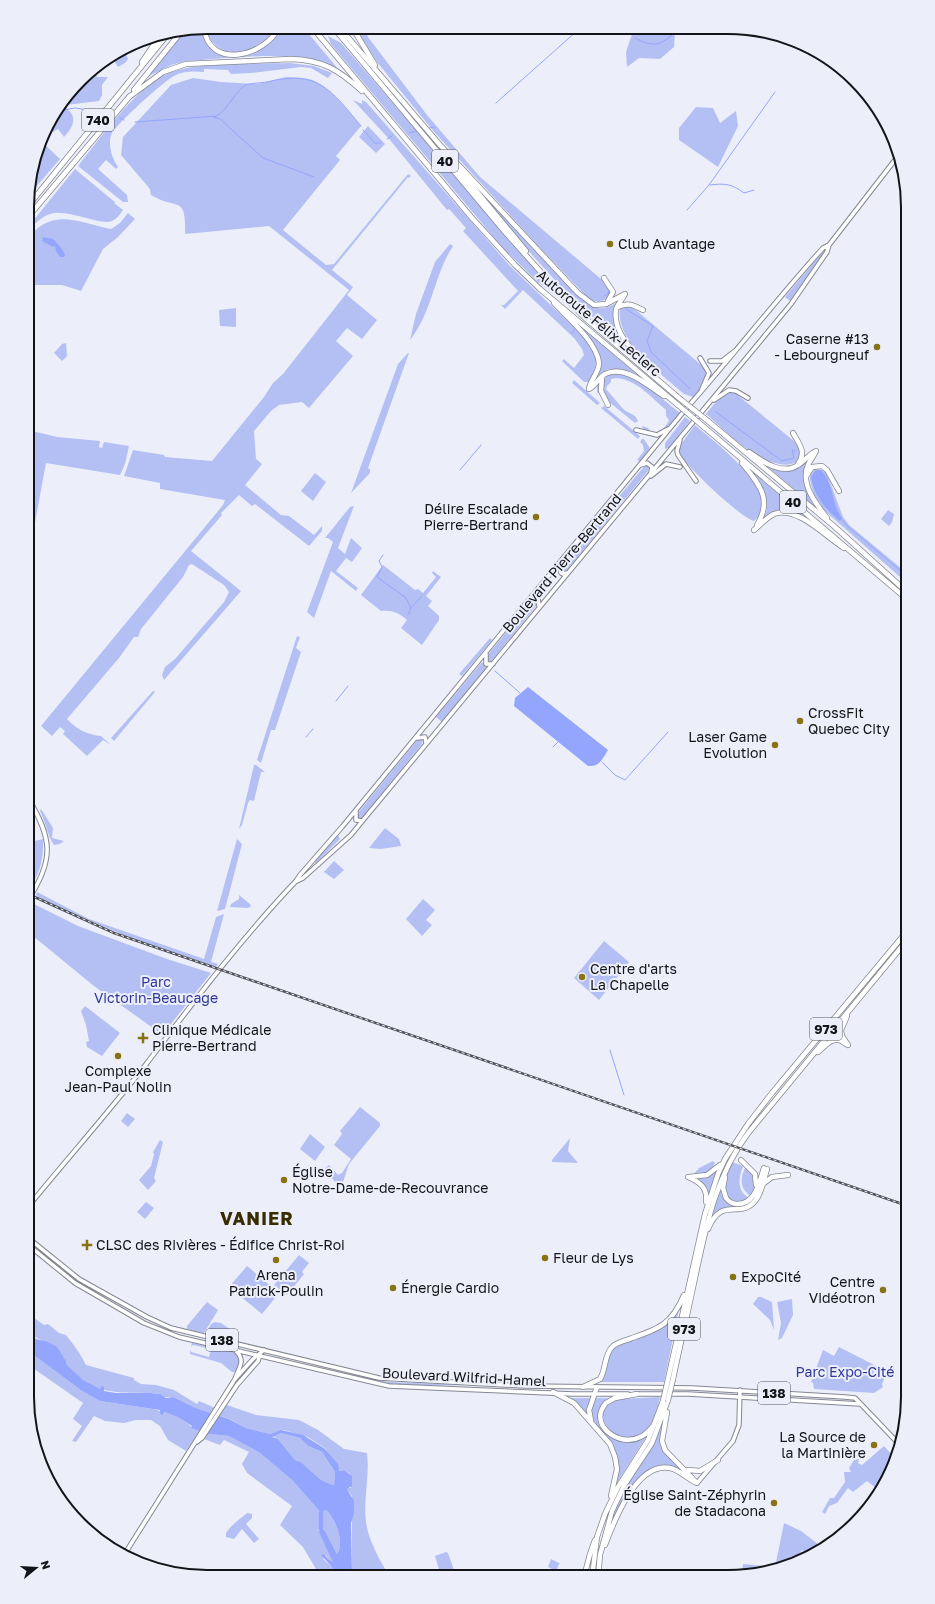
<svg xmlns="http://www.w3.org/2000/svg" width="935" height="1604" viewBox="0 0 935 1604" font-family="'Golos Text',sans-serif">
<rect width="100%" height="100%" fill="#eceffa"/>
<path fill="#b4c0f4" d="M205,27h72c-3,5 -7,11 -11,15 -3,3 -8,4 -12,6 -22,9 -41,4 -49,-21z
M281,27h22l36,43c-37,-23 -109,-11 -153,-9l-15,4 -24,12 37,-45 18,-4 10,20c7,2 16,7 24,8 18,2 38,-12 45,-29z
M354,27h10l4,10 59,78 53,62 127,107 4,6c-3,12 -11,13 -21,10l-46,-48 -109,-119 -58,-71z
M634,28h44l-3,4 -1,15 -14,12 -21,-1 -12,9 -1,-15z
M328,36l13,7 222,257 -25,-18 -36,-35 -171,-203z
M124,50l4,9 -3,4 -7,4 -6,-10z
M290,63l24,3 18,7 -4,5 -17,-10 -10,-1 -50,6 -20,1 -3,-4 -24,-1v3c-11,-1 -21,-1 -30,4 -10,5 -60,50 -63,59 -3,11 1,23 7,32l-2,2 -10,-9 -8,9 29,26 1,7h-5l-45,-36c22,-28 57,-77 88,-92 25,-12 93,-10 124,-11z
M94,68l3,9h11l-6,8v10l-3,6 -33,4 1,4c11,8 6,19 -3,28l-6,-8 -5,3 -5,-8 40,-52z
M286,77c7,1 15,0 22,2 18,3 41,33 53,47l-25,30 4,4 -57,70 43,35 8,-1 74,-90 3,2 -2,2 -1,-1 -76,93 21,17 -6,8 30,25 -15,19 -15,-11 -11,13 17,15 -44,52 -7,-6 -23,3 -8,6 -17,20 2,28 6,5 -17,21 36,30 8,1 25,19 8,-9v5l-13,15 -54,-42 -3,2 -13,-11 -18,18 1,2 -31,36 50,40 -77,89 -2,-5 3,-8 10,-8 49,-57 5,-10 -5,-7 -32,-21 -3,1 -6,12 -42,52 -3,8h-4l-15,21 -52,61c9,10 21,16 34,17l10,9 -8,-5 -16,16 -24,-22 2,-3 -5,-4 -8,9 -11,-10 182,-221 2,-5 -65,-11v-6l-36,-7 9,-26 31,5 1,2 47,4 52,-64 9,-14 10,-9 66,-84 -80,-64 -84,8c1,-40 -7,-23 -34,-39l-1,-6 -29,-34 2,-18 48,-52 22,-7 28,4 37,2z
M353,100l9,4v-4l4,2 144,164 72,69c15,20 19,24 7,47h-5l-22,-21 2,-2 10,9 10,-13 -2,-6 -8,-11 -51,-48 -18,19 -4,-4h3l14,-14 -55,-60 3,-3 -17,-19 -2,1 -57,-70z
M696,107l17,1 7,15 16,-12 2,15 -20,41 -39,-27v-12z
M368,126l17,18 -9,9 -17,-16z
M41,141l19,18 -31,36v-11z
M75,169l41,34h-2l9,7c-3,4 -6,9 -11,11 -13,5 -44,-13 -62,-7 -9,3 -16,10 -22,18v-5z
M476,186l59,65 51,52c12,8 20,6 32,-1 -13,17 3,35 13,49l-58,-51 -49,-54z
M128,213l7,6 -17,18 -15,12 -22,42 -19,-6h-34v-47c25,-31 49,-16 83,-9l9,-6z
M450,244l3,2c-19,29 -21,67 -43,94l6,-26 19,-52z
M825,249v2l-35,50 -5,-4z
M625,306h6l75,63c2,12 -6,20 -13,28l-9,-3c-22,-20 -69,-52 -64,-85z
M236,308v19l-16,-1 -1,-16z
M569,315l73,62 -17,-7 -17,-1 -13,11 5,-13 -1,-11z
M66,343l1,13 -5,5 -8,-8 8,-9z
M408,353h1l-41,115 2,1v4l-19,20 47,-129z
M614,373c26,5 46,24 66,40l-17,19 -11,3 -9,-6 -1,-3 6,2 4,5c8,1 14,-6 17,-13l-3,-4v-6c-14,-12 -35,-36 -55,-31v3l-4,4 -1,3 18,21 11,6 3,5 -3,2 -38,-31v-6l10,-10z
M574,380l26,23 -3,2 -25,-22z
M730,392l5,1 59,48 7,11 -4,10c-29,14 -71,-31 -91,-48l12,-15z
M604,406l36,30 -2,3 -37,-31z
M685,417l5,4 -21,27 -4,1v-6z
M695,425c18,16 91,69 59,96 -13,-3 -66,-53 -73,-66 -2,-2 -2,-5 -2,-8z
M28,430l29,7 43,4 -1,6 3,1 2,-6 25,4 -4,18 -5,11 -74,-12 -12,65 -6,3z
M643,438l7,10 -10,13 -3,-1 7,-9 -1,-6 -3,-3z
M806,462c-6,17 0,31 10,46l-50,-43c15,7 27,9 40,-3z
M646,464l3,3 -1,4 -81,99 -3,2 -3,-1 2,-7z
M815,469l7,1 5,4 16,43 6,8 59,49v10l-83,-73 -11,-16 -4,-15v-6z
M753,472l54,45 -1,1c-18,-9 -26,-11 -43,1 13,-22 -11,-33 -10,-47z
M315,473l11,9 -13,19 -12,-10z
M354,506l-16,42 7,6 6,-16 11,10 -10,14 -6,-4 -10,13 22,17 -2,3 -25,-20 -17,47 -7,-6 26,-70 -5,-4h-3l25,-31z
M888,510l6,4 -2,8 -3,4 -8,-7z
M383,565l32,25 3,-1 5,4 13,-16 -4,-4 1,-2 8,6 -15,19 6,5 -4,5 11,10v4l-17,25 -21,-17 6,-8c-8,-7 -15,-10 -26,-9l-20,-16z
M536,600v6l-45,56 -4,-1 -1,-4 45,-55z
M297,636l3,1 -4,11 5,4 -26,78h-4l-10,33 -4,-3z
M490,638l2,2 -30,36 -3,-2z
M482,662l5,5 -45,55 -6,-5z
M153,691l2,1 -41,49 -3,-3z
M419,738h4l-1,6 -60,74h-5v-4z
M254,765h2l9,7h-4l-7,29 -4,-1 -2,3 -6,22 -3,4z
M41,809l12,19 -1,10 12,3 -4,3 -6,1c-6,-8 -9,-24 -14,-34z
M28,822l7,19 8,-2c1,20 -4,37 -15,53v-14l3,-8 -3,-16z
M385,828l14,11 2,7 -20,3 -12,-1z
M338,835l2,4 -24,24 -2,-2z
M237,839l5,5 -17,65 -8,2z
M334,861l10,9 -10,9 -10,-7z
M37,892l52,27 115,40 12,-42 8,-3 -13,48 7,2 -2,3 -86,-29 -91,-40 -3,-3z
M239,895l11,9 1,2 -3,2 -18,-1 1,-3 8,-5z
M423,899l12,11 -9,10 6,5 -10,11 -16,-17z
M30,902l48,24 89,33 44,14 -47,60h-4l-66,-47 -66,-54v-27z
M604,941l25,21 -30,38 -25,-22z
M85,1006l35,27 -18,23 -15,-9 -1,-5 3,-1 -3,-16 -5,-14z
M360,1107l20,16v3l-31,38 -6,18h-8l-11,-13 5,-4 9,10 4,-2 9,-14 -17,-14 8,-11 -2,-3z
M127,1113l8,6 -7,8 -7,-6z
M310,1134l15,13 -10,14 -15,-12z
M570,1138l-2,13 10,12 -26,-1v-2z
M160,1140l3,2 -9,36 2,3 -8,9 -9,-10 12,-14 3,-12 -1,-2z
M713,1161l2,2c-5,10 -12,12 -22,12l6,-7z
M732,1162l11,4c-4,12 -7,24 6,32l-10,4 -8,-2c-12,-10 -4,-27 1,-38z
M746,1166c9,11 11,17 5,30 -12,-7 -11,-19 -5,-30z
M716,1170l1,1 -9,27 -13,-20z
M722,1180l1,16 8,8 22,-4c-13,11 -27,4 -41,15z
M146,1202l8,6 -9,11 -8,-7z
M299,1255l10,8 -7,9 2,2 -17,21 -13,-10z
M247,1266l32,27 -17,21 -33,-27z
M758,1297h3l11,5 2,28 -4,-10 -17,-16z
M792,1299l1,16 -11,23 -4,2 3,-17 -4,-21z
M207,1302l11,8 -14,23 -17,-4v-3z
M679,1309l-15,73h-66l12,-29 4,-6c26,-16 45,-8 65,-38z
M30,1315l14,10 4,-1 11,9 7,2c8,10 14,18 20,30l48,13v2l7,4 15,1 18,5 23,14 2,-3 21,9 4,-6 32,11 43,5 19,10 26,19 23,4c3,23 -4,47 -1,69 2,18 14,38 23,54h-37v-80l-6,-8h5l-1,-14 -6,-4 -5,1 -14,-23 -17,-11 -24,-7 -14,4 -24,-6 -16,-9 -34,-11 -23,-11h-11l-2,-3c-26,-3 -52,3 -76,-13 -7,-5 -11,-12 -19,-17v-5l-6,-6 -1,-4c-11,-8 -22,-9 -31,-18v-13z
M215,1322l6,1 10,7v8l-25,-5 5,-9z
M192,1343l44,10 4,6 -1,7 -4,6h-3l-11,-9 -31,-9v-5l1,3 18,5 2,-8 -18,-4 -2,2z
M839,1347l49,25 -6,12 1,3 -9,6 -60,-4 -1,-6 -2,-1 12,-32 11,6z
M27,1350l55,41 18,10 53,8 7,2 4,4 1,-3 13,4 14,11v1l17,6 20,2 31,17 33,28 28,32 5,-3c10,9 19,33 11,44l-12,-23 8,31 -5,-3 -2,-4 -3,4 8,7 5,10h-16l-17,-29 -23,-22 12,-19 -45,-33 -5,-9 7,-12 -25,-12 -4,5 -24,-9 -10,15 -18,-11 -8,-14 -9,-6h-15l-12,3 -19,-2 -11,-5 -18,26 -4,-1 10,-15 -9,-7 10,-16 -56,-39z
M371,1379l18,3 77,3c-20,0 -82,3 -95,-6z
M660,1397c-2,11 -7,30 -17,37 -19,13 -45,-3 -39,-27l8,-6 7,-2z
M569,1398h22l-3,17h-1z
M594,1398h15l-9,10 -1,14c20,17 20,24 47,15l-31,49 2,-28 -25,-40 -2,-7z
M662,1425l-2,16 3,9 28,26c-7,-3 -16,-9 -23,-10 -22,-5 -43,37 -54,52l-1,-1c11,-33 34,-60 49,-92z
M281,1433l19,5 8,8 14,6 13,20 -1,15 -13,-7 -20,-18 -6,-2 -17,-21 -6,-3z
M884,1446l10,11 -6,6 5,5 -13,23 -13,-10 -14,11 -5,-4 -11,15 -8,3 -4,8 -3,-2 8,-14h4l11,-16 -1,-10h7l-2,-4 5,-8 5,-1 -1,4 4,2z
M247,1513l5,1v4l-6,6 13,15 -5,4 -12,-14 -8,10 -8,-2v-4c5,-8 13,-13 21,-20z
M784,1523l17,8 22,17 -19,11 1,-7 -3,-2 -4,6 1,6 -3,1 -54,11 1,-10 32,3z
M446,1552l2,1 8,23h-15l-6,-20z
M551,1559l10,5h-2l-5,13 -5,-1 3,-7 -4,-2z"/>
<path fill="#93a5fd" fill-rule="evenodd" d="M43,237l10,2c5,5 9,9 12,16l-1,2h-4l-4,-6 -1,-5 -2,1 -11,-6z
M816,470h5c13,13 10,34 21,48l-2,3c-14,-11 -26,-25 -29,-44z
M528,687l80,63c-6,10 -9,17 -20,16l-74,-60 1,-8z
M27,1331l9,8 12,3 9,5 9,14v3l17,16 17,9 1,-3 3,1v4l12,2h34l10,1 6,4 7,-1 23,11 33,11 17,9 24,6 11,-4 22,5 21,13 14,16 1,7 5,-1 8,6v10l-5,3 7,12v12l-3,10 1,53h-16l-5,-10 -10,-11 3,-1 4,5 5,3 -14,-30 2,-4 4,3 12,23c8,-11 -1,-35 -11,-44l-5,3 -28,-32 -33,-28 -31,-17 -20,-2 -18,-6 1,-2 -14,-9 -13,-5 -2,3 -3,-1v-4l-7,-1 -53,-8 -18,-10 -55,-41zM281,1433l19,5 8,8 14,6 13,20 -1,14 -13,-6 -20,-18 -6,-2 -17,-21 -6,-2z"/>
<g fill="none" stroke-linecap="round" stroke-linejoin="round">
<path stroke="#93a5fd" stroke-width="1" d="M635,38c16,8 22,9 36,-2v-5l-6,-3
M496,103l82,-73
M58,111l17,-3 22,3
M214,117l6,2 43,39 51,19
M120,118l4,2
M135,122l82,-6c11,-7 19,-26 29,-31 5,-2 15,-2 21,-3 51,-13 64,8 94,44
M429,128l6,-1
M363,130l12,13h6
M409,133l7,-2
M387,139l5,-3
M710,185c15,-2 22,-1 34,8l10,-3
M687,210l22,-25 66,-93
M604,296l4,-2 1,-5
M626,309l27,17 -6,15 4,11 39,37
M572,333l3,-4
M716,412l66,49 12,-3 -2,-8 3,1
M460,470l21,-25
M841,518l5,7 62,52
M383,555l-4,6 3,6 -5,10 29,21 5,10 -3,7
M412,607l10,-11
M495,671l25,22
M336,701l12,-15
M306,737l7,-8
M553,747l5,-5
M602,762l13,13 10,5 43,-48
M610,1050l14,45"/>
<path stroke="#93a5fd" stroke-width="4.5" d="M42,141l6,-7 4,-14
M321,1513v15"/>
<defs>
<path id="secondary" d="M700,358l9,15 -7,16
M710,361h12l13,-10
M714,400l15,-10 7,1 12,7
M636,430l21,5 11,-6
M680,440l-3,11 1,4 18,26
M641,465l6,-2 5,4 -1,5
M651,476l15,-12 14,3
M559,564l2,9 2,1 4,-1
M531,601l7,-2 1,7
M486,654v10h7
M417,738l8,-1 1,6
M356,811v9l6,1
M297,881l6,-3 48,-43 13,-16 384,-463 43,-52 36,-52 2,-7 69,-89
M28,900c27,-41 24,-62 0,-102
M27,1208c40,-49 81,-95 120,-145 48,-63 94,-124 149,-182l4,-6 42,-48 343,-417c47,-53 90,-109 138,-162l6,-3
M197,1442l5,-4 35,-53 21,-24 2,-6
M697,1483l36,-42 6,-16 1,-35
M124,1555l111,-176 18,-20 11,-9"/>
<path id="primary" d="M27,1237l52,42 68,38 24,11 208,50 146,8 167,2 153,9 10,1 44,46
M27,1244l48,39 69,40 35,14 210,49 184,8h55
M235,1379c4,-12 11,-18 1,-28
M636,1394h52l172,10"/>
<path id="highway" d="M312,27l160,191 43,47 25,24 138,116
M333,27l172,205 43,48 37,38 94,80
M339,27l101,118 138,148 16,12 12,-1 19,-10
M352,27l23,38
M204,28c5,42 61,29 75,-1
M142,62l17,-25
M134,90l47,-58
M129,97l34,-25 23,-8 105,-5c32,1 48,11 71,32
M459,170l67,81
M28,206l139,-171
M28,217l102,-121
M604,278l9,14 -5,9
M625,294c-2,5 -8,10 -9,16 -4,25 23,46 38,63
M554,303c14,15 43,39 45,60 0,10 -9,17 -10,26
M618,307c10,-5 15,-2 25,3
M602,377l-1,14 7,14
M589,389c7,-3 9,-11 16,-15 20,-10 43,12 59,22
M708,421l127,106 73,66
M704,427l204,173
M793,433c6,11 14,19 5,31
M816,451c-2,5 -6,9 -8,14 -8,19 8,39 19,53
M749,452c13,9 33,24 49,13 7,-4 11,-11 18,-14
M742,463c17,21 31,36 15,62
M807,475l5,-8 10,-1 5,4 12,21
M754,530c6,-5 12,-12 20,-16 23,-9 52,23 70,34
M847,1016l-6,14 1,6 6,9
M818,1052c6,-5 13,-14 21,-12 4,1 6,4 9,5
M741,1160l14,14 1,11
M688,1177c12,5 20,11 18,25
M689,1177l18,-2 13,-10
M725,1177l-2,11 3,10c3,4 6,6 11,6 19,0 22,-22 27,-36
M764,1183l8,-6 16,-2
M708,1229c14,-34 31,-9 47,-28 7,-8 9,-22 12,-32
M668,1379l37,-165 13,-40 7,-15 23,-35 24,-31 136,-163
M673,1379c7,-34 15,-67 22,-101 11,-52 21,-103 54,-146l159,-193
M583,1387l17,-8c6,-9 4,-24 12,-32 5,-5 13,-6 20,-9 27,-9 40,-14 52,-43
M553,1392l21,11 36,41 5,13 2,12 -6,27
M637,1394l-22,4 -9,5c-19,22 14,45 34,34 6,-2 10,-8 14,-12
M667,1412l-5,29 3,9 31,32
M591,1421l-2,-11 8,-23
M688,1470l12,1 18,-11
M605,1545c9,-24 32,-84 65,-77 10,2 17,11 27,15
M584,1577l6,-23 5,-14
M592,1577l5,-40 8,-23 13,-27 30,-47 15,-39
M598,1577l2,-22 12,-44 13,-27 27,-41 16,-43"/>
</defs>
<use href="#secondary" stroke="#858892" stroke-width="5.5"/>
<use href="#primary" stroke="#858892" stroke-width="5.5"/>
<use href="#highway" stroke="#858892" stroke-width="6"/>
<use href="#secondary" stroke="#fff" stroke-width="3.5"/>
<use href="#primary" stroke="#fff" stroke-width="3.5"/>
<use href="#highway" stroke="#fff" stroke-width="4.5"/>
<defs>
<path id="rail" d="M28,894l86,39 794,273"/>
</defs>
<use href="#rail" stroke="#515258" stroke-width="2.5"/>
<use href="#rail" stroke="#eceffa" stroke-width="1" stroke-dasharray="3" stroke-linecap="butt"/>
<defs>
<path id="highway-bridge" d="M679,398l29,23
M678,405l26,22
M668,1400l5,-21
M663,1401l5,-22"/>
</defs>
<use href="#highway-bridge" stroke="#858892" stroke-width="6" stroke-linecap="butt"/>
<use href="#highway-bridge" stroke="#fff" stroke-width="4.5"/>
</g>
<g fill="#897214" stroke="#eceffa" stroke-width="1.5">
<circle cx="610" cy="244" r="4"/>
<circle cx="877" cy="347" r="4"/>
<circle cx="536" cy="517" r="4"/>
<circle cx="800" cy="721" r="4"/>
<circle cx="775" cy="745" r="4"/>
<circle cx="582" cy="977" r="4"/>
<path d="M141 1032h4v4h4v4h-4v4h-4v-4h-4v-4h4z"/>
<circle cx="118" cy="1056" r="4"/>
<circle cx="284" cy="1180" r="4"/>
<path d="M85 1239h4v4h4v4h-4v4h-4v-4h-4v-4h4z"/>
<circle cx="545" cy="1258" r="4"/>
<circle cx="276" cy="1260" r="4"/>
<circle cx="733" cy="1277" r="4"/>
<circle cx="393" cy="1288" r="4"/>
<circle cx="883" cy="1290" r="4"/>
<circle cx="874" cy="1445" r="4"/>
<circle cx="774" cy="1503" r="4"/>
</g>
<g text-anchor="middle" stroke-width="4" stroke-linejoin="round" paint-order="stroke">
<g fill="#eceffa" stroke="#54565c" stroke-width="1">
<rect x="82" y="109" width="32" height="22" rx="3"/>
<rect x="432" y="150" width="26" height="22" rx="3"/>
<rect x="780" y="491" width="26" height="22" rx="3"/>
<rect x="810" y="1018" width="32" height="22" rx="3"/>
<rect x="668" y="1318" width="32" height="22" rx="3"/>
<rect x="206" y="1329" width="32" height="22" rx="3"/>
<rect x="758" y="1382" width="32" height="22" rx="3"/>
</g>
<g font-size="13" font-weight="bold" fill="#131418">
<text x="98" y="125">740</text>
<text x="445" y="166">40</text>
<text x="793" y="507">40</text>
<text x="826" y="1034">973</text>
<text x="684" y="1334">973</text>
<text x="222" y="1345">138</text>
<text x="774" y="1398">138</text>
</g>
<g font-size="14" fill="#131418" stroke="#eceffa" text-anchor="start">
<text x="618" y="249">Club Avantage</text>
<text x="869" y="344" text-anchor="end">Caserne #13<tspan x="869" dy="16">- Lebourgneuf</tspan></text>
<text x="528" y="514" text-anchor="end">Délire Escalade<tspan x="528" dy="16">Pierre-Bertrand</tspan></text>
<text x="808" y="718">CrossFit<tspan x="808" dy="16">Quebec City</tspan></text>
<text x="767" y="742" text-anchor="end">Laser Game<tspan x="767" dy="16">Evolution</tspan></text>
<text x="590" y="974">Centre d'arts<tspan x="590" dy="16">La Chapelle</tspan></text>
<text x="152" y="1035">Clinique Médicale<tspan x="152" dy="16">Pierre-Bertrand</tspan></text>
<text x="118" y="1076" text-anchor="middle">Complexe<tspan x="118" dy="16">Jean-Paul Nolin</tspan></text>
<text x="292" y="1177">Église<tspan x="292" dy="16">Notre-Dame-de-Recouvrance</tspan></text>
<text x="96" y="1250">CLSC des Rivières - Édifice Christ-Roi</text>
<text x="553" y="1263">Fleur de Lys</text>
<text x="276" y="1280" text-anchor="middle">Arena<tspan x="276" dy="16">Patrick-Poulin</tspan></text>
<text x="741" y="1282">ExpoCité</text>
<text x="875" y="1287" text-anchor="end">Centre<tspan x="875" dy="16">Vidéotron</tspan></text>
<text x="401" y="1293">Énergie Cardio</text>
<text x="866" y="1442" text-anchor="end">La Source de<tspan x="866" dy="16">la Martinière</tspan></text>
<text x="766" y="1500" text-anchor="end">Église Saint-Zéphyrin<tspan x="766" dy="16">de Stadacona</tspan></text>
</g>
<g font-size="14" fill="#131418" stroke="#eceffa">
<text transform="translate(599 323) rotate(40)" y="5">Autoroute Félix-Leclerc</text>
<text transform="translate(562 563) rotate(-50)" y="5">Boulevard Pierre-Bertrand</text>
<text transform="translate(464 1377) rotate(3)" y="5">Boulevard Wilfrid-Hamel</text>
</g>
<g font-size="14" fill="#313799" stroke="#eceffa">
<text x="156" y="987">Parc<tspan x="156" dy="16">Victorin-Beaucage</tspan></text>
<text x="845" y="1377">Parc Expo-Cité</text>
</g>
<g font-size="18" font-weight="bold" letter-spacing="1" fill="#382d01" stroke="#eceffa">
<text x="257" y="1225">VANIER</text>
</g>
</g>
<path d="M0 0H935V1604H0ZM207 34H728A173 173 0 0 1 901 207V1397A173 173 0 0 1 728 1570H207A173 173 0 0 1 34 1397V207A173 173 0 0 1 207 34Z" fill="#eceffa" fill-rule="evenodd"/>
<path fill="none" stroke="#131418" stroke-width="2" d="M207 34H728A173 173 0 0 1 901 207V1397A173 173 0 0 1 728 1570H207A173 173 0 0 1 34 1397V207A173 173 0 0 1 207 34Z"/>
<g transform="translate(36 1568) rotate(72)" stroke="#eceffa" stroke-width="3" paint-order="stroke">
<path d="M0-3L7 15L0 10L-7 15Z" fill="#131418"/>
<text y="-6" font-size="11" font-weight="bold" text-anchor="middle" fill="#131418">N</text>
</g>
</svg>
